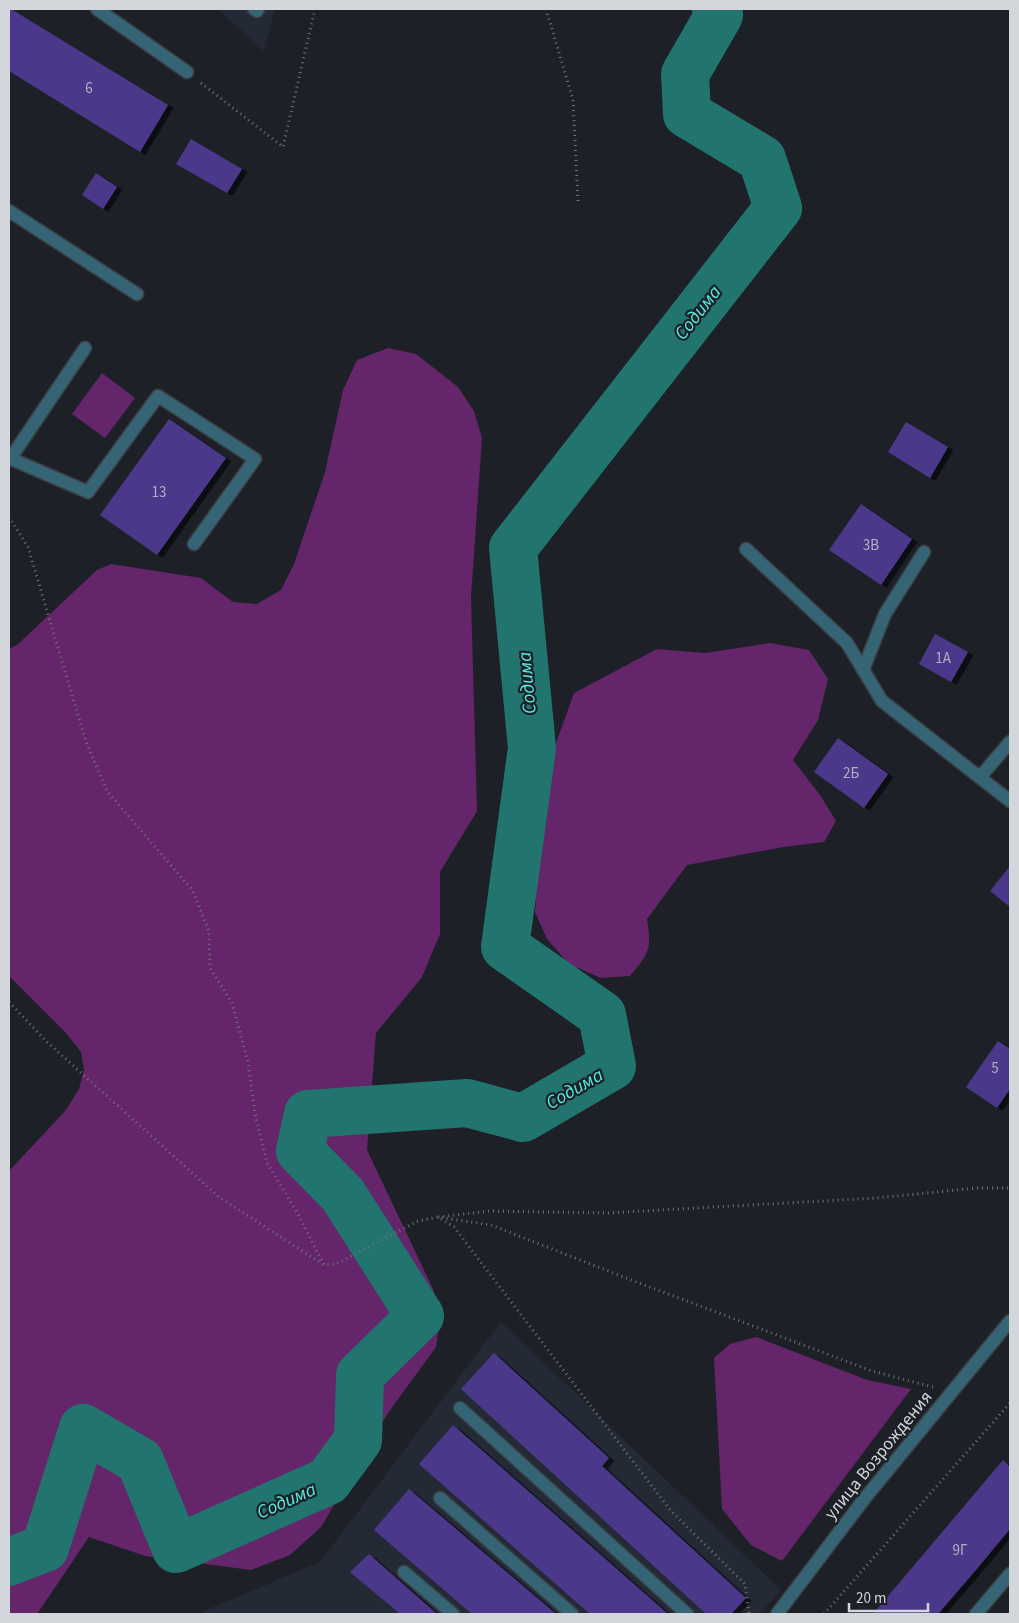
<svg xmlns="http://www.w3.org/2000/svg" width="1019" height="1623" viewBox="0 0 1019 1623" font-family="'Source Sans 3',sans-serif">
<defs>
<filter id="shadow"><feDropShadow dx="5.5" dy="3" stdDeviation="0" flood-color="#0009"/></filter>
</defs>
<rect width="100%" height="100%" fill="#1d2127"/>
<path fill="#232a35" d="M218,9h57l-11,42z
M501,1322l280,268 -21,24h-563l123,-52z"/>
<path fill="#64256a" d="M388,348l28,6 42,33 16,24 8,27 -11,159 6,214 -37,61v62l-18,43 -46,56 -9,117 66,139 7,30 -4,28 -48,66 -67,114 -31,28 -39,15 -106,-14 -56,-19 -52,77h-28v-443l57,-61 13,-21 5,-19 -3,-18 -15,-19 -57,-57v-327l8,-4 80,-75 14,-6 90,14 32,24 24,2 24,-14 13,-26 31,-92 18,-82 14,-30z
M102,373l33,25 -30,40 -33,-24z
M770,643l39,7 19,29 -10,41 -25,40 27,35 16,26 -12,21 -41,5 -96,18 -40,54c5,31 2,34 -17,57l-29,2 -32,-14 -22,-25 -12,-27 5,-77 11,-78 23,-64 83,-44 48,4z
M756,1337l111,43 44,9 -129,172 -31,-16 -29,-36 -8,-151 16,-14z"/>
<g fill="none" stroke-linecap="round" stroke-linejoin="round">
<path stroke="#22756e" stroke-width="48" d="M9,1562l36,-14 38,-120 57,33 36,88 152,-68 30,-41 2,-65 60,-59 -77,-121 -43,-44 8,-37 159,-11 56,15 89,-52 -10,-51 -97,-68 27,-199 -19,-200 265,-340 -16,-49 -75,-45 -2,-40 34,-59 -3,-6"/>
</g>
<path fill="#4b398a" filter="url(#shadow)" d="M9,9h2l157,96 -28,47 -131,-81z
M191,139l51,30 -15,24 -51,-29z
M96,173l21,14 -14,22 -21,-14z
M169,419l57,39 -69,97 -57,-40z
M906,422l42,25 -18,31 -42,-26z
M861,504l51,35 -31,46 -52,-35z
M935,634l33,18 -17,30 -32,-18z
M838,738l50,36 -24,34 -50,-36z
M1010,866v41l-20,-16z
M998,1041l12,8v40l-13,19 -31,-21z
M494,1353l115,105 -7,8 144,132 -15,16h-25l-245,-225z
M453,1425l215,189h-78l-171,-150z
M1003,1460l7,7v62l-35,42 -37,43h-65z
M409,1489l147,125h-84l-98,-84z
M369,1554l68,60h-41l2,-2 -48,-40z"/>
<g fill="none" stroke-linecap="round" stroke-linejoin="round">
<defs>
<path id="service" d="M254,9l3,2 1,-2
M9,458l79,34 70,-96 97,63 -61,85
M10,459l75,-111
M863,670l22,-56 39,-62
M980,777l30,-35
M460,1408l227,206
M440,1498l132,116
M404,1572l49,42
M976,1614l34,-40"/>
<path id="minor" d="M97,9l90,63
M9,211l128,83
M746,549l101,94 35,58 128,100
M777,1614l88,-116 145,-177"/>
</defs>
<use href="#service" stroke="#3a3e44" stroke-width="15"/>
<use href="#minor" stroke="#3a3e44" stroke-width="15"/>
<path stroke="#707378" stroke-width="3" stroke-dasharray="1 4" stroke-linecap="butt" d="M546,9l27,91 5,102
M201,83l82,64 32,-138
M9,517l19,30 58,195 21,49 86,100 16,41 1,36 22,35 16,59 7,51 12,50 30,49 27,53 12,-1 82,-43 20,-4 16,10 217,284 74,73 4,30
M9,1002l38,40 172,155 105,68
M933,1387l-61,-16 -246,-93 -135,-53 -53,-8 52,-6 117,2 269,-15 101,-10h33
M824,1614l186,-211"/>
<use href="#service" stroke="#356575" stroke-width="12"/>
<use href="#minor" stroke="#356575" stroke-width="12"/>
</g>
<g text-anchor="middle" stroke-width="4.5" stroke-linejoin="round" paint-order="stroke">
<g font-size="15" fill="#b1afc6">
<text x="89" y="93">6</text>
<text x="159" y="497">13</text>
<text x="871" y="550">3В</text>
<text x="943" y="663">1А</text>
<text x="851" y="778">2Б</text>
<text x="995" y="1073">5</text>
<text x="960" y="1555">9Г</text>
</g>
<g font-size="18" fill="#d3d6da" stroke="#1d2127">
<text transform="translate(878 1455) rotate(-51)" y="6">улица Возрождения</text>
</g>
<g font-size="19" font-style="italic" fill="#54ece0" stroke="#1d2127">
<text transform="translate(697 312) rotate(-52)" y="7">Содима</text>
<text transform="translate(526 683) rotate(-95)" y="7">Содима</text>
<text transform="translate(574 1088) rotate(-30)" y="7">Содима</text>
<text transform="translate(286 1500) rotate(-24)" y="7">Содима</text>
</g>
</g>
<rect width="1019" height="1623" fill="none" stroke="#d3d6da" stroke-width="20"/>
<path d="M849 1603v8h79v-8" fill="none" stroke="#d3d6da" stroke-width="2.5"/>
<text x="856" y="1603" font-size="15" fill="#d3d6da" stroke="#1d2127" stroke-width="4" paint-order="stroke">20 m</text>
</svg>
